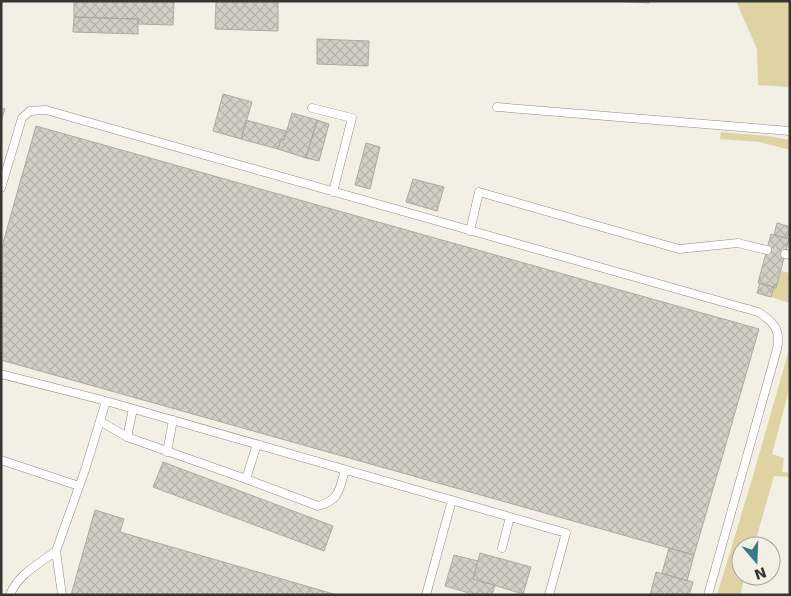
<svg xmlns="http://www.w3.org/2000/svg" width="791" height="596" viewBox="0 0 791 596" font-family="'DejaVu Sans',sans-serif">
<defs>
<pattern id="building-cross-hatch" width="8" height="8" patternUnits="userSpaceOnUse" patternTransform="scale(1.25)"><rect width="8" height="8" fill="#d2d0c5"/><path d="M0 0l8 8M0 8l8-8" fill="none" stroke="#b5b3aa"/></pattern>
</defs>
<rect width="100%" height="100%" fill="#f2efe4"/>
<path fill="#dfd2a3" d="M736,1h54v86l-32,-2 -1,-36z
M721,132l47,4 22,4v10l-30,-8 -40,-3z
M781,271l9,2v30l-19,-6 3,-10 2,1z
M790,346v40l-18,68 12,4 -2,14 8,1v4l-16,-1 -20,70h-13v30h4l-5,19h-23l36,-119z"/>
<path fill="url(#building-cross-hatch)" stroke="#acaaa0" d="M74,1h100l-1,24 -35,-1v-5l-64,-2z
M216,1h62v30l-63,-2z
M614,1h35v2z
M74,17l64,2v15l-65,-2z
M317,39l52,2 -1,25 -51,-2z
M223,94l29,8 -11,37 -28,-8z
M1,108l4,1 -4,13z
M292,113l25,7 -11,38 -28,-9 3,-10 3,1z
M246,120l40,11 -2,9 -3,-1 -3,10 -37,-10z
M317,120l12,4 -10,37 -13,-3z
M36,126l723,203 -65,226 -693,-195v-110z
M366,143l14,4 -10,42 -15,-4z
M413,179l31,8 -7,24 -31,-9z
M777,223l13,4 -3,11 -13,-3z
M771,234l18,5 -13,49 -18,-5z
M760,283l14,4 -3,10 -14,-4z
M163,462l170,64 -9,25 -171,-64z
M95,510l29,9 -4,13 217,63h-266z
M669,548l25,7 -7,26 -25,-8z
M480,553l51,14 -8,27 -50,-15z
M454,555l24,6 -5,18 22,6 -3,10h-22l-1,-2 -24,-7z
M656,572l37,10 -4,13h-39z"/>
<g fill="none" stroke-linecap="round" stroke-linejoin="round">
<defs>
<path id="lane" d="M497,107l293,24
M312,108l40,10 -19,74
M1,188l21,-70 8,-7 16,-1 712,202c16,10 23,18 19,37l-69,246
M470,231l9,-39 200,57 59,-6 29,7
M785,254l5,1
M1,374l105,27 460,132 -17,62
M100,421l27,16 119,42
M127,437l6,-28
M257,444l-11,35 72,27c22,-6 21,-16 27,-36
M167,452l6,-32
M1,460l78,26
M502,548l8,-31
M10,595c7,-20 30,-32 46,-44
M62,595l-6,-44 29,-81 21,-69
M426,595l26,-95"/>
</defs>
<use href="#lane" stroke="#8d8a81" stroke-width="9"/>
<use href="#lane" stroke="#fff" stroke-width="8"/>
</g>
<rect width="791" height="596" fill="none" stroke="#363531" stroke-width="5"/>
<g transform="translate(756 561) rotate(161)"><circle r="24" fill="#f2efe4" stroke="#a7a59c"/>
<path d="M0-4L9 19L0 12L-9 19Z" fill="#377b8a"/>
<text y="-8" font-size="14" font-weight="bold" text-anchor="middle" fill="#363531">N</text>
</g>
</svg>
